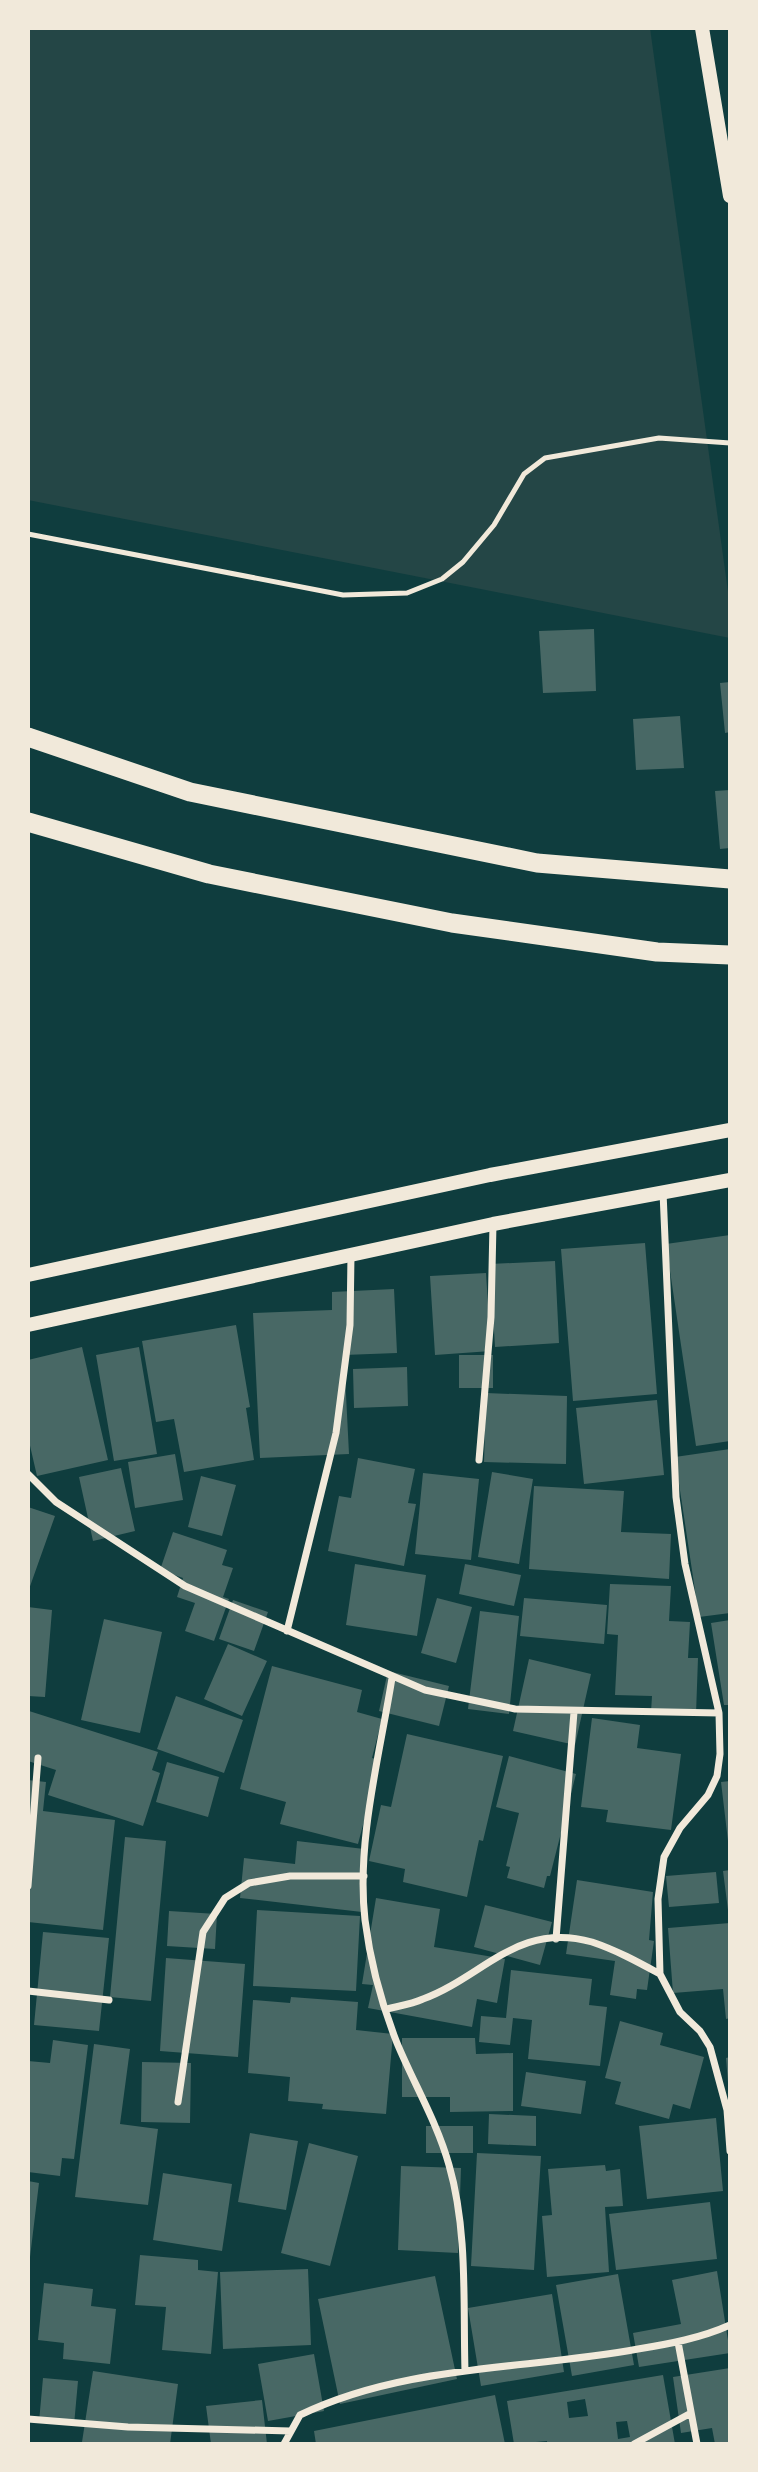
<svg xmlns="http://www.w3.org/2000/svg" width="758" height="2472" viewBox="0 0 758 2472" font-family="'Noto Serif',serif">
<rect width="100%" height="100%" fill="#0f3d3e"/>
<path fill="#244646" d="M28,28h622l80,578v32l-702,-138z"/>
<path fill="#486865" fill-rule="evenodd" d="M594,629l2,62 -53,2 -4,-62z
M730,682v50l-5,1 -5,-50z
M680,716l4,52 -48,2 -3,-51z
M730,790v58l-10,1 -5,-58z
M730,1235v206l-34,5 -30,-202z
M645,1243l12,151 -84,7 -12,-152z
M555,1261l4,82 -64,4 -5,-83z
M486,1273l5,78 -56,4 -5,-79z
M394,1289l3,64 -53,2 5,99 -89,4 -7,-145 79,-3v-18z
M236,1325l14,82 -4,1 8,52 -70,12 -10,-53 -18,3 -14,-81z
M82,1347l26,113 -71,16 -9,-39v-77z
M139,1347l18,107 -43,7 -18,-106z
M459,1355h34v33h-34z
M407,1367l1,39 -54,2 -1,-39z
M486,1393l81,3 -1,68 -82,-2z
M657,1400l7,75 -80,9 -8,-76z
M730,1449v164l-31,4 -24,-160z
M175,1454l8,46 -48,8 -7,-46z
M358,1458l57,11 -7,34 8,1 -12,62 -76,-15 11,-55 12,2z
M121,1468l14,63 -42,10 -14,-64z
M492,1472l41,7 -14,85 -41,-7z
M423,1473l56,6 -8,81 -56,-6z
M201,1476l35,9 -14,51 -34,-9z
M534,1486l90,5 -3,41 50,2 -2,45 -140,-10z
M28,1507l27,9 -27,76z
M173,1532l54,18 -5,15 11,3 -10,29 6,2 -15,42 -29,-10 10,-28 -18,-6 6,-19 -23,-8z
M355,1564l71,11 -9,61 -71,-11z
M465,1564l56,11 -7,31 -55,-12z
M610,1584l61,2 -2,35 21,1 -2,36h10l-2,56 -45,-2 1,-16 -37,-1 3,-60 -11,-1z
M437,1598l35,9 -16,56 -35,-10z
M524,1598l83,7 -3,39 -84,-8z
M233,1600l35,12 -14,39 -35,-12z
M28,1607l24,3 -7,87 -17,-1z
M480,1611l39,5 -10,98 -41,-5z
M104,1619l58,13 -22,101 -59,-13z
M730,1620v85h-6l-13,-82z
M228,1644l39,17 -25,55 -38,-17z
M529,1659l62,15 -16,71 -62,-14z
M272,1666l90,24 -5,22 25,7 -10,39 8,2 -22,84 -78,-20 6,-22 -46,-13z
M388,1671l61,15 -10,40 -60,-15z
M176,1696l67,24 -19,53 -67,-24z
M29,1711l129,41 -6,18 8,3 -17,53 -95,-31 8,-25 -28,-9z
M592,1718l48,7 -3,23 44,6 -10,76 -65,-8 2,-12 -27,-3z
M407,1734l96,22 -20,85 -4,-1 -12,57 -64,-15 2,-13 -36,-8 12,-56 10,2z
M509,1756l67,18 -26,102h-3l-3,12 -37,-10 3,-11 -4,-1 13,-53 -23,-6z
M167,1762l52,15 -11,40 -52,-15z
M28,1780l18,2 -3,29 72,9 -12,110 -75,-8z
M730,1781v60h-2l-7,-59z
M125,1837l41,4 -15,160 -41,-4z
M297,1841l67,8 -2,63 -122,-14 4,-40 51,6z
M730,1870v39l-2,1 -5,-39z
M716,1872l3,31 -50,4 -3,-31z
M577,1880l76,12 -4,48 5,1 -7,49 -10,-1 -1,10 -26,-4 5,-34 -49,-7z
M376,1898l64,11 -6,38 71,12 -8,44 -20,-4 -5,28 -104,-19 5,-23 -11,-1z
M485,1905l67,17 -12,43 -66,-18z
M257,1910l103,6 -4,75 -103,-5z
M169,1911l48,3 -2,35 -48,-3z
M730,1923v95l-4,1 -3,-30 -50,4 -5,-65z
M43,1932l66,6 -10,93 -65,-6z
M166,1958l79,6 -7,93 -78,-6z
M511,1970l81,9 -3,26 18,2 -7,59 -72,-7 4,-39 -19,-2 -3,27 -31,-3 2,-26 25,2z
M291,1997l67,5 -2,28 37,4 -7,80 -64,-5 1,-5 -35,-3 2,-24 -42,-4 5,-73 37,3z
M620,2021l43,12 -3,12 44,12 -14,52 -17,-5 -4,15 -54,-15 6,-22 -16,-4z
M402,2038h73l1,16 37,-1v58l-63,1v-15h-48z
M53,2040l35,5 -14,114 -12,-1 -2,18 -32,-4v-111l22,2z
M94,2044l36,5 -10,75 38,5 -10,76 -73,-8z
M730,2057v26h-2l-2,-25z
M142,2062l49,1 -1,60 -49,-1z
M526,2072l60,9 -5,33 -60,-8z
M489,2114l47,2v30l-48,-2z
M716,2118l7,73 -76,8 -8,-73z
M426,2126h47v27h-47z
M250,2133l48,8 -12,69 -48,-8z
M309,2143l49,13 -28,110 -49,-13z
M477,2153l64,3 -7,114 -63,-4z
M605,2165l1,6 14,-2 3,37 -18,1 4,65 -62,5 -5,-61 10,-1 -4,-46z
M401,2166l60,2 -3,85 -60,-3z
M163,2173l69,11 -10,67 -69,-11z
M28,2181l11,2 -9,74h-2z
M710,2202l7,57 -101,11 -7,-56z
M140,2255l58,5v10l20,2 -7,82 -49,-4 4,-43 -31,-2z
M308,2269l3,76 -88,4 -3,-77z
M717,2271l13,82 -91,14 -6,-34 48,-9 -9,-44z
M618,2274l16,91 -62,11 -16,-91z
M435,2276l22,103 -117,25 -22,-105z
M44,2283l49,6 -2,17 25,3 -6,55 -47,-5 1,-16 -26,-3z
M552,2294l12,78 -83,14 -13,-78z
M314,2354l10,57 -56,10 -10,-57z
M730,2368v76h-15l-3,-16 -31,5 -8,-56z
M93,2371l85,13 -8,60 -88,-2z
M663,2375l12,69h-128v-3l-33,3 -7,-43zM585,2399l3,17 -19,2 -2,-16zM627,2421l3,16 -12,2 -2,-17z
M43,2378l35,3 -4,44 -35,-3z
M495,2395l10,49h-189l-2,-13z
M262,2400l5,44h-56l-5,-38z"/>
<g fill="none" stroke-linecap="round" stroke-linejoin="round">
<path stroke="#f1e9da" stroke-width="5" d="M28,534l315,61 64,-2 35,-14 21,-17 31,-37 30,-51 21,-16 114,-20 71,5"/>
<path stroke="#f1e9da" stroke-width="7" d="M663,1192l13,305 9,67 34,149 1,41 -3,22 -9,19 -28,33 -16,29 -6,42 2,75 20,38 20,19 10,16 17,63 3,41
M479,1460l12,-143 2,-93
M28,1474l28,28 129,84 240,104 90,19 204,4
M287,1631l49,-198 14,-108 1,-70
M392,1678c-12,76 -36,164 -27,242 5,40 17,85 32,123 17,41 40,79 52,122 19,66 14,138 16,206
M28,1886l10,-128
M556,1939l18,-227
M28,1991l81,9
M387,2009c12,-3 25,-5 36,-10 60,-22 95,-78 169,-57 24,8 46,20 68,32
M178,2102l25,-170 22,-34 24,-15 41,-7h74
M678,2342l19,102
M28,2419l100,8 162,4
M284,2444l16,-29c106,-51 225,-45 338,-66 31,-5 63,-11 92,-24
M634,2444l57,-31"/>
<path stroke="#f1e9da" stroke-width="14" d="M702,28l28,168
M28,1275l462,-100 240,-45
M28,1325l465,-101 237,-44"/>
<path stroke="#f1e9da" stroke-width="19" d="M28,737l162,55 347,71 193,16
M28,822l181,52 243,49 205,29 73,3"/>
</g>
<rect width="758" height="2472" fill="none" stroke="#f1e9da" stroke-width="60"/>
</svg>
